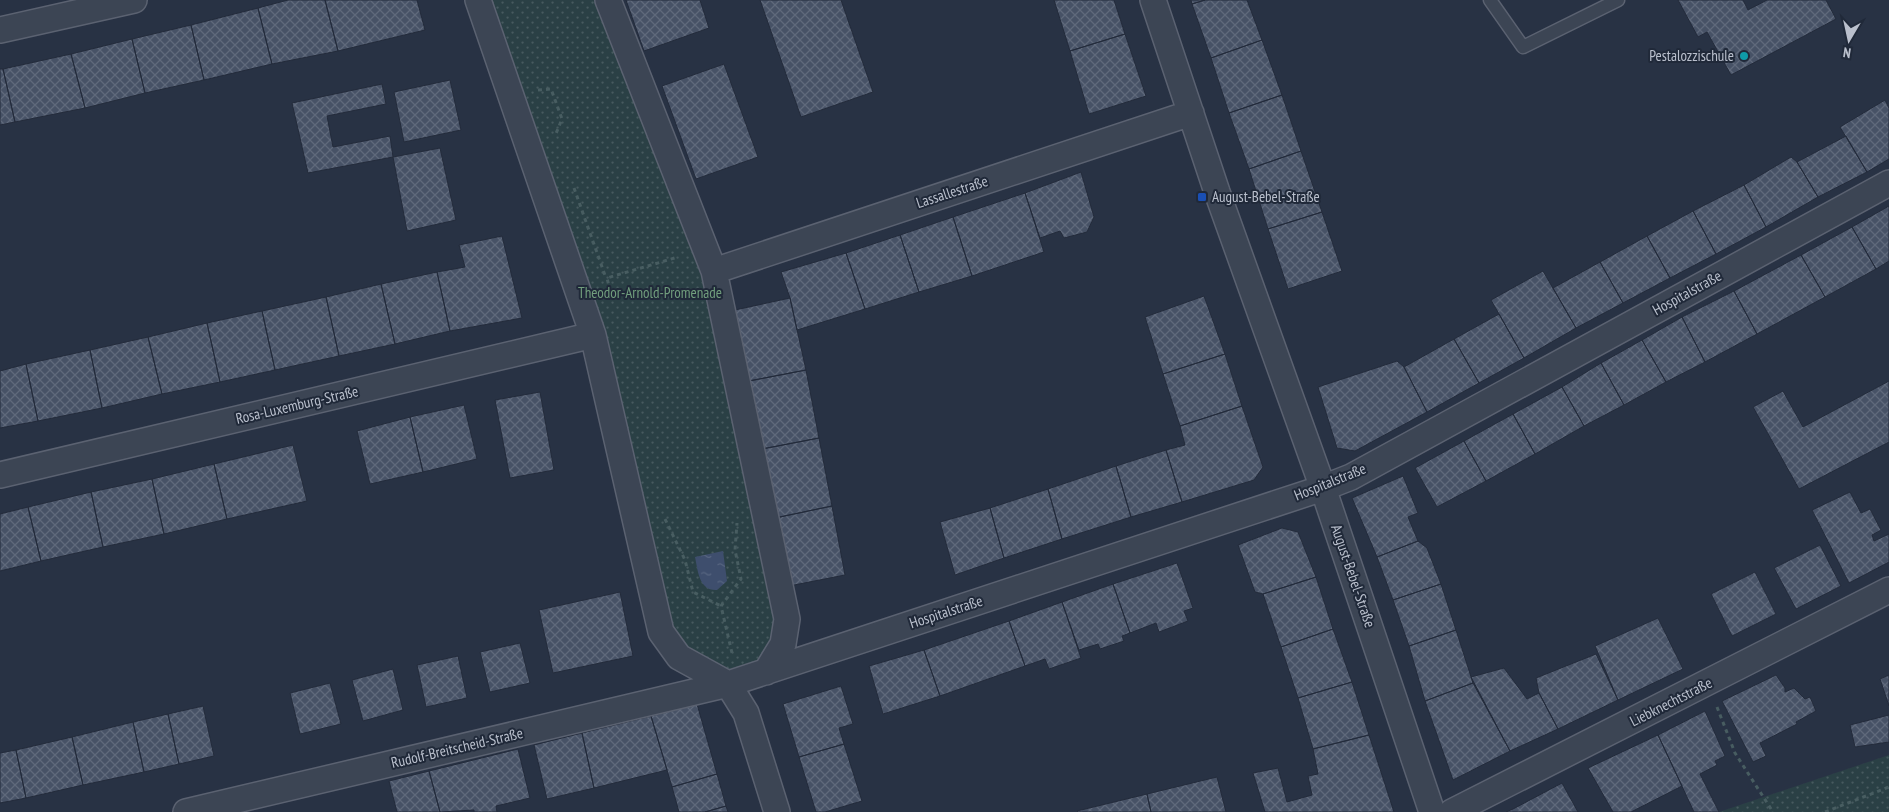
<svg xmlns="http://www.w3.org/2000/svg" width="1889" height="812" viewBox="0 0 1889 812" font-family="'PT Sans Narrow',sans-serif">
<defs>
<pattern id="park-dots" width="8" height="8" patternUnits="userSpaceOnUse" patternTransform="scale(1.25)"><rect width="8" height="8" fill="#2a4045"/><path d="M2 2h.1M6 6h.1" fill="none" stroke="#475a5f" stroke-width="1.8" stroke-linecap="round"/></pattern>
<pattern id="water-ripples" width="26" height="14" patternUnits="userSpaceOnUse" patternTransform="scale(1.25)"><rect width="26" height="14" fill="#3e4e6d"/><path d="M2 4q2-2 4 0t4 0M15 11q2-2 4 0t4 0" fill="none" stroke="#586681"/></pattern>
<pattern id="building-cross-hatch" width="8" height="8" patternUnits="userSpaceOnUse" patternTransform="scale(1.25)"><rect width="8" height="8" fill="#475266"/><path d="M0 0l8 8M0 8l8-8" fill="none" stroke="#5f697b"/></pattern>
</defs>
<rect width="100%" height="100%" fill="#283244"/>
<path fill="url(#park-dots)" d="M486,0h114l109,278 71,338 -18,50 -33,12 -46,-26 -15,-24z
M1889,755v57h-170z"/>
<path fill="url(#water-ripples)" d="M723,551l4,30 -10,9c-18,1 -19,-19 -22,-33z"/>
<path fill="url(#building-cross-hatch)" stroke="#232b3b" d="M288,0h37l13,51 -66,13 -14,-56z
M325,0h92l8,30 -87,21z
M626,0h74l9,28 -65,23z
M760,0h81l32,92 -72,25z
M1054,0h60l11,34 -55,17z
M1191,0h14l-13,4z
M1205,0h42l15,40 -51,18 -19,-54z
M1678,0h65l5,10 19,-10h59l10,19 -105,56 -24,-43 -9,5z
M258,8l14,56 -68,16 -13,-55z
M191,25l13,55 -59,13 -13,-54z
M1125,34l21,62 -57,18 -19,-63z
M132,39l13,54 -60,15 -14,-54z
M1262,40l20,55 -53,18 -18,-55z
M71,54l14,54 -70,14 -12,-53z
M724,64l34,93 -62,22 -34,-93z
M0,69h3l12,53 -15,3z
M450,80l11,50 -57,12 -10,-50z
M382,84l4,20 -59,12 6,31 57,-11 3,21 -85,16 -16,-70z
M1282,95l19,56 -52,18 -20,-56z
M1885,100l4,8v51l-22,13 -27,-45z
M1846,136l21,36 -49,25 -21,-35z
M440,148l16,72 -49,11 -14,-74z
M1301,151l21,61 -54,17 -19,-60z
M1791,157l6,5 21,35 -52,30 -22,-42z
M1081,172l13,45 -7,15 -23,6 -4,-7 -20,7 -15,-45z
M1744,185l22,42 -50,27 -23,-43z
M1025,193l19,59 -72,24 -19,-59z
M1889,206v55l-13,8 -24,-42z
M1693,211l23,43 -46,24 -23,-42z
M1322,212l20,59 -54,18 -20,-60z
M953,217l19,59 -53,16 -19,-57z
M1852,227l24,42 -51,28 -24,-42z
M900,235l19,57 -54,17 -19,-56z
M502,236l20,82 -72,13 -13,-59 28,-5 -6,-22z
M1647,236l23,42 -47,25 -23,-41z
M846,253l19,56 -68,21 -7,-32 -9,-26z
M1801,255l24,42 -68,37 -23,-43z
M1600,262l23,41 -47,25 -23,-40z
M1543,271l33,57 -52,30 -33,-58z
M437,272l13,59 -55,13 -14,-60z
M381,284l14,60 -56,12 -13,-59z
M1734,291l23,43 -52,28 -23,-45z
M1204,296l21,58 -62,20 -18,-57z
M326,297l13,59 -64,14 -13,-59z
M790,298l16,72 -57,11 -14,-71z
M262,311l13,59 -55,12 -13,-59z
M1499,314l25,44 -45,25 -25,-44z
M1682,317l23,45 -39,20 -24,-42z
M207,323l13,59 -58,12 -14,-57z
M148,337l14,57 -60,14 -12,-58z
M1454,339l25,44 -52,29 -23,-45z
M1642,340l24,42 -42,23 -23,-42z
M90,350l12,58 -64,13 -12,-57z
M1225,354l17,52 -62,20 -17,-52z
M1397,361l7,6 23,45 -72,39 -18,-3 -19,-61z
M1601,363l23,42 -40,21 -22,-39z
M26,364l12,57 -38,7v-57z
M806,370l13,68 -57,11 -13,-68z
M1889,381v61l-90,47 -46,-82 30,-16 20,36z
M1562,387l22,39 -49,28 -22,-40z
M540,392l14,78 -44,8 -15,-78z
M464,405l13,54 -54,13 -13,-55z
M1242,406l21,61 -9,13 -72,22 -16,-52 19,-5 -5,-19z
M1513,414l22,40 -49,27 -22,-40z
M410,417l13,55 -53,12 -13,-53z
M819,438l13,68 -57,12 -13,-69z
M1464,441l22,40 -49,26 -22,-39z
M293,445l14,56 -80,18 -13,-55z
M1166,450l16,52 -51,15 -15,-51z
M214,464l13,55 -63,15 -12,-55z
M1116,466l15,51 -69,22 -14,-50z
M1403,476l15,37 -10,4 10,24 -41,16 -25,-59z
M152,479l12,55 -61,13 -12,-55z
M1048,489l14,50 -58,19 -14,-50z
M91,492l12,55 -62,14 -13,-54z
M1850,492l11,21 9,-4 11,21 -9,5 2,6 15,-7v28l-40,21 -37,-73z
M832,506l13,69 -56,11 -14,-68z
M28,507l13,54 -41,10v-57z
M990,508l14,50 -49,17 -15,-53z
M1282,528l16,4 18,45 -53,17 -8,-2 -17,-47z
M1418,541l9,7 14,36 -48,16 -16,-43z
M1820,545l21,41 -45,23 -22,-41z
M1177,563l16,45 -9,3 4,10 -29,11 -3,-9 -26,10 -17,-49z
M1755,572l21,42 -44,22 -21,-42z
M1316,577l17,52 -52,18 -18,-53z
M1113,584l17,49 -8,3 2,5 -24,8 -2,-5 -19,6 -17,-48z
M1441,584l15,46 -47,16 -16,-46z
M620,592l13,64 -80,17 -14,-63z
M1062,602l19,56 -32,11 -4,-10 -20,7 -16,-45z
M1658,618l25,51 -65,31 -23,-54z
M1009,621l16,45 -85,30 -16,-46z
M1333,629l19,53 -54,16 -17,-51z
M1456,630l17,53 -48,18 -16,-55z
M520,643l10,40 -40,9 -10,-40z
M924,650l16,46 -57,18 -14,-48z
M1596,654l22,46 -60,29 -19,-36 -3,-15z
M458,656l9,42 -41,9 -9,-42z
M1504,668l23,31 12,-6 19,36 -48,22 -39,-74z
M393,669l10,41 -40,11 -11,-41z
M1776,675l9,13v4l9,-4 11,11 5,-2 6,14 -20,11 1,2 -37,19 6,13 -13,6 -31,-61z
M1889,675v31l-9,-27z
M1352,682l17,53 -56,14 -15,-51z
M330,683l11,41 -41,10 -10,-41z
M1473,683l37,68 -57,29 -28,-79z
M841,686l12,38 -14,4 5,16 -45,13 -16,-53z
M697,704l20,70 -45,13 -21,-71z
M203,706l11,50 -35,8 -11,-50z
M1705,711l20,45 -10,5 2,4 -17,9 19,38h-25l-36,-77z
M168,714l11,50 -35,8 -11,-50z
M1889,715v27l-34,5 -5,-22z
M651,716l16,54 -73,18 -12,-55z
M133,722l11,50 -61,13 -11,-48z
M582,733l12,55 -47,11 -13,-54z
M1369,735l25,77h-129l-12,-39 25,-5 9,34 25,-7 -4,-19 10,-2 -5,-25z
M1658,735l24,51 -51,26h-18l-25,-44z
M72,737l11,48 -57,13 -10,-48z
M844,744l18,57 -37,11h-9l-17,-55z
M518,749l12,49 -34,8 1,6h-23v-2l-34,2 -11,-41z
M16,750l10,48 -26,5v-50z
M429,771l11,41h-43l-8,-31z
M717,774l9,32 -21,6h-26l-7,-25z
M1217,777l9,35h-75l-4,-18z
M1562,783l16,29h-72l7,-3z
M1147,794l4,18h-73l-1,-1z
M726,806l2,6h-23z"/>
<g fill="none" stroke-linecap="round" stroke-linejoin="round">
<defs>
<path id="service" d="M1490,0l33,47 95,-47"/>
<path id="minor" d="M478,0l115,335 68,297 18,25 49,27 18,29 31,99
M608,0l106,271 73,348 -4,25 -17,28
M1153,0l64,192 106,296 109,324
M0,30l134,-30
M714,271l477,-158
M0,475l593,-140
M186,812l542,-128 595,-196 28,-11 538,-294
M1452,812l437,-222"/>
</defs>
<use href="#service" stroke="#5b6271" stroke-width="15"/>
<use href="#minor" stroke="#5b6271" stroke-width="28"/>
<path stroke="#485d61" stroke-width="3" stroke-dasharray="4 4" stroke-linecap="butt" d="M538,90l13,-1 11,30 -7,17
M574,188l32,90
M612,299l-5,-21 71,-21
M665,519l20,41 8,32 28,14
M732,653l-11,-47 20,-27 -6,-29 2,-27
M1717,707l18,46 38,59
M1825,812l64,-25"/>
<use href="#service" stroke="#3c4554" stroke-width="12"/>
<use href="#minor" stroke="#3c4554" stroke-width="25"/>
</g>
<circle fill="#0f9aa8" stroke="#202939" stroke-width="2" cx="1744" cy="56" r="5"/>
<rect fill="#1a4fb4" stroke="#202939" stroke-width="2" x="1197" y="192" width="10" height="10" rx="2.5"/>
<g text-anchor="middle" stroke-width="4" stroke-linejoin="round" paint-order="stroke">
<g font-size="15" fill="#bac0cd" stroke="#202939" text-anchor="end">
<text x="1734" y="61">Pestalozzischule</text>
<text x="1212" y="202" text-anchor="start">August-Bebel-Straße</text>
</g>
<g font-size="15" fill="#bac0cd" stroke="#202939">
<text transform="translate(952 192) rotate(-18)" y="5">Lassallestraße</text>
<text transform="translate(1687 293) rotate(-29)" y="5">Hospitalstraße</text>
<text transform="translate(297 405) rotate(-13)" y="5">Rosa-Luxemburg-Straße</text>
<text transform="translate(1330 482) rotate(-22)" y="5">Hospitalstraße</text>
<text transform="translate(1353 576) rotate(71)" y="5">August-Bebel-Straße</text>
<text transform="translate(946 612) rotate(-18)" y="5">Hospitalstraße</text>
<text transform="translate(1671 702) rotate(-27)" y="5">Liebknechtstraße</text>
<text transform="translate(457 748) rotate(-13)" y="5">Rudolf-Breitscheid-Straße</text>
</g>
<g font-size="15" fill="#719e7d" stroke="#202939">
<text x="650" y="298">Theodor-Arnold-Promenade</text>
</g>
</g>
<g transform="translate(1849 40) rotate(189)" stroke="#202939" stroke-width="4" paint-order="stroke">
<path d="M0-4L9 19L0 12L-9 19Z" fill="#bac0cd"/>
<text y="-8" font-size="14" font-weight="bold" text-anchor="middle" fill="#bac0cd">N</text>
</g>
</svg>
